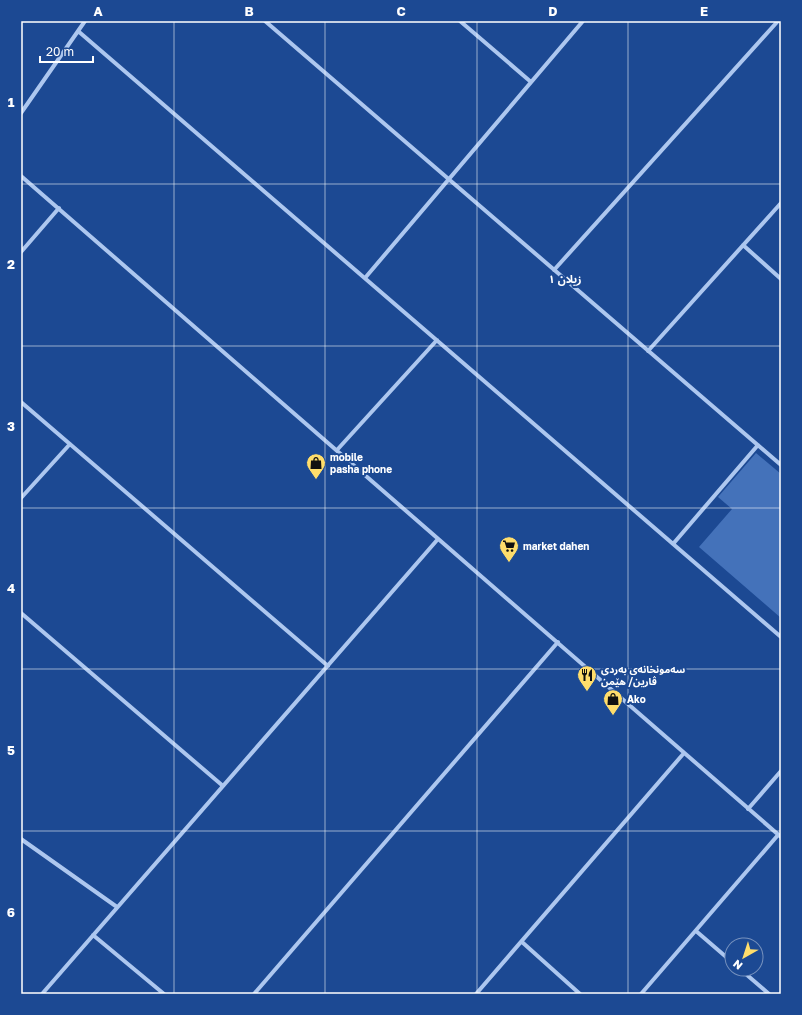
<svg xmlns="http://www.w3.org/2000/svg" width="802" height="1015" viewBox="0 0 802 1015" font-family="'Golos Text','Noto Sans Arabic',sans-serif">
<rect width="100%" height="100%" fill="#1c4993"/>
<path fill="#4472ba" d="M756,453l25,21v144l-82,-71 33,-38 -14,-12z"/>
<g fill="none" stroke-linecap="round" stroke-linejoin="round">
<path stroke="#adc7ef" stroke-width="4" d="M265,21l516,444
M460,21l71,61
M78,31l703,606
M21,113l64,-92
M21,176l760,661
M743,245l38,34
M21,252l38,-44
M554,270l224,-249
M365,278l218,-257
M648,351l133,-148
M21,402l307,264
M337,450l100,-110
M21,498l49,-54
M673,544l85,-99
M21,613l202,173
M748,809l33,-38
M21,839l96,68
M696,931l36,31
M93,935l71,59
M522,942l58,52
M740,969l29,25
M42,994l396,-455
M254,994l304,-352
M476,994l208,-241
M641,994l137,-159"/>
</g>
<path fill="none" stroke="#fff" stroke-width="1" stroke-opacity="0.55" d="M174,21v973M325,21v973M477,21v973M628,21v973M21,184h760M21,346h760M21,508h760M21,669h760M21,831h760"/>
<defs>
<symbol id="shop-pin" viewBox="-11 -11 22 30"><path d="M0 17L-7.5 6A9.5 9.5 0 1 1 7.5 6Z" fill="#ffdd6b" stroke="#1c4993"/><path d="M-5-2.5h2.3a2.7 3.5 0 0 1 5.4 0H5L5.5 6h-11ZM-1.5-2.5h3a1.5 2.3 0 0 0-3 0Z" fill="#111"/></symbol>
<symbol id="supermarket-pin" viewBox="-11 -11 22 30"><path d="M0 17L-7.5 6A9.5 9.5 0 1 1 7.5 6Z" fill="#ffdd6b" stroke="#1c4993"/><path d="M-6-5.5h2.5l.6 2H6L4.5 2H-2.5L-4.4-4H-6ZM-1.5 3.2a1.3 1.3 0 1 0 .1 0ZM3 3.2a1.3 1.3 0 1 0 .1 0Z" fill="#111"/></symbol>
<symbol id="restaurant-pin" viewBox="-11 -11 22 30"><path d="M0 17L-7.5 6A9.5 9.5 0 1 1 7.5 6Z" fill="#ffdd6b" stroke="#1c4993"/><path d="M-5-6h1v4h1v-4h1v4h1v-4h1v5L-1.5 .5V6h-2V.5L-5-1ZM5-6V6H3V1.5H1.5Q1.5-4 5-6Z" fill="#111"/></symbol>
</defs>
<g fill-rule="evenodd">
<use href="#shop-pin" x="305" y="452" width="22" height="30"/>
<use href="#supermarket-pin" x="498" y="535" width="22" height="30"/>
<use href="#restaurant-pin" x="576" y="664" width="22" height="30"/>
<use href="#shop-pin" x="602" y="688" width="22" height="30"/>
</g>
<g text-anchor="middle" stroke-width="4" stroke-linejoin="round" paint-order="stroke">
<g font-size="10" font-weight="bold" fill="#fff" stroke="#1c4993" text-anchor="start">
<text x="330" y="461">mobile<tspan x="330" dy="12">pasha phone</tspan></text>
<text x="523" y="550">market dahen</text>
<text x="601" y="673">سەمونخانەی بەردی<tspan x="601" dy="12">ڤارین/ هێمن</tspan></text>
<text x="627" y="703">Ako</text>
</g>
<g font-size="11" font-weight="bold" fill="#fff" stroke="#1c4993">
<text x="565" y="283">زیلان ١</text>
</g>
</g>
<rect width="802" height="1015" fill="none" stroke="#1c4993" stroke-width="44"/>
<g transform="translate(744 957) rotate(219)"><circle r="19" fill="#1c4993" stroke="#7792be"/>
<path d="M0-3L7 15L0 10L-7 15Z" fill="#ffdd6b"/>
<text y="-6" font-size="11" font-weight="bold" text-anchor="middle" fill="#ffffff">N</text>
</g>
<path d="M40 56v6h53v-6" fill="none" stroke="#ffffff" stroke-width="2"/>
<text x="46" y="56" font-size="12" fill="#ffffff" stroke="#1c4993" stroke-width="3" paint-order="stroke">20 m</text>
<rect x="22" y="22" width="758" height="971" fill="none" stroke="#fff" stroke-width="1.5"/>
<g font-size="13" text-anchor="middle" font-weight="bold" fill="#fff">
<text x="98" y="16">A</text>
<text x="249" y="16">B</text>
<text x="401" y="16">C</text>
<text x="553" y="16">D</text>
<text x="704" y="16">E</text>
<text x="11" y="107">1</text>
<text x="11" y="269">2</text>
<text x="11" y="431">3</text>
<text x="11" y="593">4</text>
<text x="11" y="755">5</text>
<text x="11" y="917">6</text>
</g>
</svg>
